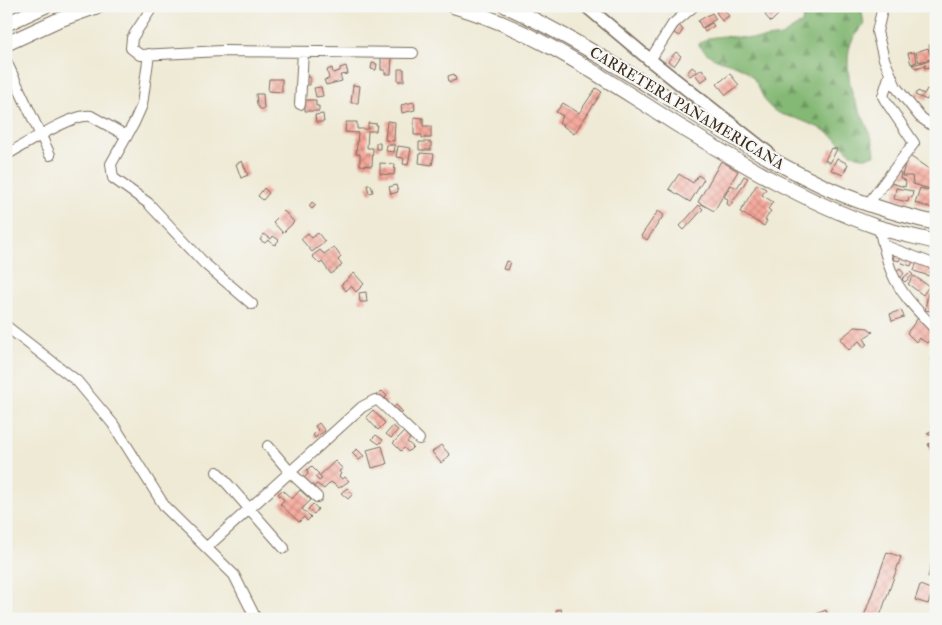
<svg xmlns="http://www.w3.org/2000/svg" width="942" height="625" viewBox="0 0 942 625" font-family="'IM FELL Double Pica',serif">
<defs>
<pattern id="forest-firs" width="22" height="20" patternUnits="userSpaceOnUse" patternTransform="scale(1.25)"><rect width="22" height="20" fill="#84b874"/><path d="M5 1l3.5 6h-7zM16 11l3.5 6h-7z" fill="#6d965f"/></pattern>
<pattern id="building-cross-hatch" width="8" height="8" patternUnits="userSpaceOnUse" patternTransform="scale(1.25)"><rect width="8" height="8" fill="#f7a99d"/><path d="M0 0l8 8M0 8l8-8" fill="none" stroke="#c98a7f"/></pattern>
</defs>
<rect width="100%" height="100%" fill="#f6f6f2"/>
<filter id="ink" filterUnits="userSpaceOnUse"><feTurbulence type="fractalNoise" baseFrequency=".02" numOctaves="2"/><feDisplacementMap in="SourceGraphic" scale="10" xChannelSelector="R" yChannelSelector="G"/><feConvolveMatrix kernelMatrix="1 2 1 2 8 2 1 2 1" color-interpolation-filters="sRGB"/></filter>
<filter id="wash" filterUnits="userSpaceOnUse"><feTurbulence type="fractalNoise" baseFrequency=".0096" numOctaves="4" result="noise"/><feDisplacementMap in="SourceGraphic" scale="20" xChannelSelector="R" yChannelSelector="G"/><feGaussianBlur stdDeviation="1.12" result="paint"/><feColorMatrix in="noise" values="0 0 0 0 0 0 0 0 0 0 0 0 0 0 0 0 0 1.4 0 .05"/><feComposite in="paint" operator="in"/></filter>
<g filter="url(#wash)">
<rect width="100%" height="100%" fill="#efead5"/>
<path fill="url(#forest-firs)" stroke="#607149" d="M807,6h54l3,18c-5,6 -10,12 -13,19 -6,14 -2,45 4,58 8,18 19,34 20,54 -23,8 -29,-9 -45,-21 -8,-6 -18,-9 -27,-13 -11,-5 -24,-5 -32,-13 -11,-10 -12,-29 -26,-38 -17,-10 -33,-7 -46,-25v-1l9,-6 14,-2 37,3 22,-3 21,-13z"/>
<g id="blocks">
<path fill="url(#building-cross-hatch)" d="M723,6h9l-7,5 4,5 -7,5 -6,-9z
M772,8l7,6 -8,8 -6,-7z
M712,13l4,6 -14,9 -4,-7z
M712,23l2,3 -9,6 -2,-4z
M679,25l4,5 -4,6 -5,-3z
M935,43l1,23 -11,2 -1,-2 2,-1 -10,3 -4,-3 20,-5 -3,-15z
M928,48l3,11 -12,3 -3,-10z
M676,52l5,4 -7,10 -6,-5z
M914,52l3,10 -6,2 -3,-11z
M381,57h11l-1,17h-6v-4h-4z
M372,63l5,1 -1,6 -5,-1z
M346,66l2,8 -8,1 2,6 -16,4 -2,-5 5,-1 -2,-9 5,-2 1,5 7,-2v-3z
M692,67l5,4 -7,5 -3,-3z
M398,69h6v12h-6z
M702,69l6,8 -7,5 -6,-8z
M454,74l2,6 -7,2 -1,-6z
M730,74l9,11 -13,10 -9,-11z
M304,77h6v8h-6z
M269,79h13v13l-14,-1z
M353,85l7,1 -2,17h-7z
M321,87l2,9 -7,1 -2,-9z
M596,88l6,4 -28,42 -15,-11 4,-7 -7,-4 7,-9 16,10z
M927,89l4,1 -4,10 -12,-5 3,-4 6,3z
M256,94h7l1,15h-4l-3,-4z
M305,100h11v6h3v5h-14z
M414,102l1,8 -13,3 -1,-8z
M323,114l1,8h-8l-1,-7z
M414,117l9,1v8h8v12h-9v-3h-8z
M387,121l8,1 -1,19 -9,-1z
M346,122h11v7h11v-6l9,1 -1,7h-8l-1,17h6l-1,18 -12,-1v-11h-4l2,-21 -13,-1z
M419,142h12v8h-12z
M376,143h4v6h-4z
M387,145h8l-1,7 -8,-1z
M398,146l13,2 -3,17 -5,-1 1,-6 -8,-1z
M831,148l6,1 -7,14 -5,-3z
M420,153l14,1 -2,11 -13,-2z
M907,154l29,20 -6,15 -17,-5 -1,-8h-10z
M837,158l11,6 -5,11 -12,-5z
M242,161l6,14 -7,3 -5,-14z
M721,161l17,10 -24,40 -16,-9z
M380,163l15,1 -1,11 -14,-1z
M898,171l3,2 -1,5 6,3 -1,6 -17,-5z
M679,174l14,9 5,-8 6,4 -14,23 -21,-13z
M744,176l4,2 -18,28 -3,-2 1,-5 -4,-2 7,-12 6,3z
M757,184l9,5 -4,6 11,7 -5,7 3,2 -6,9 2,1 -3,5 -24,-14z
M367,185h4l2,7 -4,1z
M396,185l2,7 -7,2 -2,-7z
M264,188l5,5 -6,7 -5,-4z
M896,188l17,3 -1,7 -3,-1 -1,5 -14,-3z
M920,188l16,4v17l-21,-6z
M312,202l4,3 -4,4 -3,-3z
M699,205l4,4 -19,21 -4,-4z
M284,211l10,11 -11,11 -10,-11z
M658,211l6,4 -17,25 -6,-4z
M308,233l4,5 6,-5 7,9 -13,10 -11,-13z
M264,234l7,5 2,-3 6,4 -4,5 -7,-5 -3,3 -5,-3z
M334,247l7,10 -3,3 4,5 -11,9 -9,-12 -2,2 -8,-8 8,-6 4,4z
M895,253l7,2 -3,6 -6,-2z
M904,255l10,4 -3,7 -9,-3z
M506,261l4,1 -3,8 -4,-1z
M917,261l15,5 -3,10 -15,-5z
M900,268l4,6 -6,5 -4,-6z
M933,268l3,1v9l-6,-2z
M910,272l3,3 -8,7 -3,-3z
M354,273l10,11 -8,8 -5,-6 -5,5 -5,-6z
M914,276l15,10 -6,9 -15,-11z
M366,292l1,10h-7l-1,-9z
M928,293l8,1v18l-11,-2z
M901,310l3,7 -12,4 -2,-7z
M918,318l18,17 -9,8 -8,-5 -3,4 -9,-9z
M855,327l13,1 5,4 -9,6 3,6 -3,3 -5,-6 -10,9 -9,-11z
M936,356v11l-5,-8z
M382,391l5,5 -2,2 3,4 -4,2 -10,-7z
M396,405l7,7 -5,5 -7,-7z
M373,410l12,13 -7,7 -12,-13z
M936,422v11l-7,2 -2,-2 6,-3 -2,-7z
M319,423l6,8 -10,7 -2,-3 5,-5 -3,-4z
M393,426l5,4 -7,8 -5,-4z
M404,432l6,7 -3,3 6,5 -5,5 -4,-4 -3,3 -8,-8z
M376,435l7,5 -4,4 -7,-5z
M936,442v14h-1l-1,-5 -3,-1 -3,-6z
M441,445l9,10 -9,8 -9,-11z
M382,446l5,18 -15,4 -5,-18z
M357,449l7,7 -5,4 -7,-7z
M335,461l8,8 -4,2 2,3 -2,2 3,3 3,-2 4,4 -10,7 -8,-6 -7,7 -7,-5 -4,3 -3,-4 -3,2 -5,-5 6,-6 -1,-4 4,-4 8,8 -4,3 4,4 3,-2 -3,-3z
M347,488l6,6 -5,5 -7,-6z
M282,490l10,9 8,-9 11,10 -9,9 9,8 -4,4 -3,-4 -5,5 -19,-18 4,-4 -6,-6z
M313,504l5,5 -4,5 -6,-5z
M887,552l14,5 -22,62h-16z
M936,556v20l-8,1 3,-13z
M920,585l13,5 -5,14 -13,-4z
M561,609l2,10h-5l-2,-9z
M826,610l3,9h-17l-1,-3z"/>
</g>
</g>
<g filter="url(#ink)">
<use href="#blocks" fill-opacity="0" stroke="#7a6d5e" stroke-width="1"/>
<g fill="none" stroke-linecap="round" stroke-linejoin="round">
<defs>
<path id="minor" d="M153,6l-21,32 -1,10 9,7 82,-4 191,2
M883,6l-6,26 7,27 12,28 24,30 16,11
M149,54l-7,51 -8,18 -23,41 2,14 35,25 57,61 47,40
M650,60l23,-36 21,-18
M6,61l44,94
M300,104l3,-52
M6,155c18,-10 67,-42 85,-39l36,20
M868,204l46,-61 -29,-43 -2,-4 7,-22
M879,228c4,15 7,31 13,45 9,22 28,40 44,57
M883,245l53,20
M6,326l71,55 36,43 52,83 69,68 22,44
M268,446l22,26 27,25
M217,472l67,76
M207,547l155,-140 13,-7 4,1 40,38"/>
<path id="major" d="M586,6l64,54 118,93"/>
<path id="highway" d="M453,6c82,23 151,73 223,118 64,39 130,78 201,103 19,6 39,10 59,15
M506,6c110,51 206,127 315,179 37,18 75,29 115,38
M6,24l39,-18
M6,44l50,-23 42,-15"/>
</defs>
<use href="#minor" stroke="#7a6d5e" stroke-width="12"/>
<use href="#major" stroke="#7a6d5e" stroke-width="15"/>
<use href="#highway" stroke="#7a6d5e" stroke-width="16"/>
<use href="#minor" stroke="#fff" stroke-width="10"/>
<use href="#major" stroke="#fff" stroke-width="12"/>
<use href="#highway" stroke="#fff" stroke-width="14"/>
</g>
</g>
<g text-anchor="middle" stroke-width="4" stroke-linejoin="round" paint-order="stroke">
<g font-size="15" fill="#3b2a1e" stroke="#f6f6f2">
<text transform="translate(687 108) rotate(31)" y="5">CARRETERA PANAMERICANA</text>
</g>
</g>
<rect width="942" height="625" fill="none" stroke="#f6f6f2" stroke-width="25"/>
</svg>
